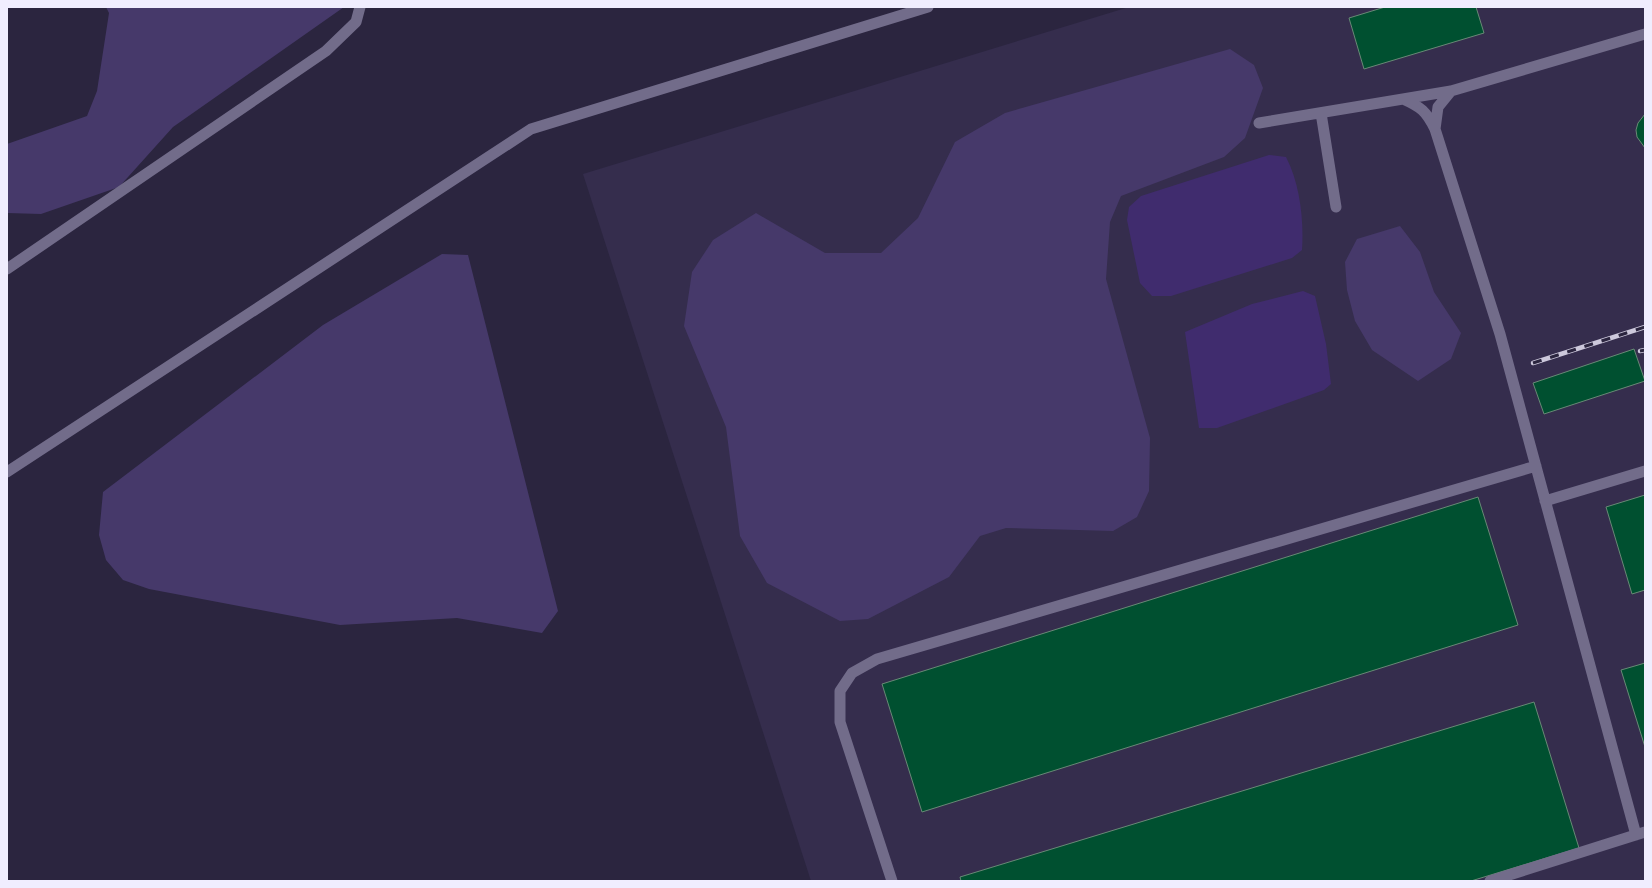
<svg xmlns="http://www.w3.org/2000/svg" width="1652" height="888" viewBox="0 0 1652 888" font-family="Spectral,serif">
<rect width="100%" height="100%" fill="#2b253f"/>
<path fill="#352d4d" d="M1129,7h516v874h-834l-228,-707z"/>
<path fill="#46396a" d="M106,7h238l-171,120 -54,60 -78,27 -34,-1v-69l80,-28 10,-25 12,-78z
M1230,49l24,16 9,23 -18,50 -21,19 -103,39 -11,26 -4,57 44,159 -1,53 -12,26 -24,14 -107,-3 -26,8 -31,41 -81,42 -28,2 -73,-38 -27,-47 -14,-109 -42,-101 8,-54 21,-32 43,-27 69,40h56l37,-35 37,-76 50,-29z
M1400,226l20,26 14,40 27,41 -10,26 -33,22 -46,-31 -17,-29 -8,-31 -2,-28 12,-23z
M442,254l26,1 90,356 -16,22 -85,-15 -117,7 -191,-36 -26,-9 -17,-20 -7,-25 4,-43 220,-167z"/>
<path fill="#402c6e" d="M1269,155l17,2c14,27 18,63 16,93l-10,8 -121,38h-19l-12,-13 -13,-63 2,-13 12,-11z
M1303,291l12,5 11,48 5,40 -7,6 -107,38h-18l-14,-96 67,-28z"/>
<path fill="#005030" stroke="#688976" d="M1385,7h91l8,26 -120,36 -15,-51z
M1645,114v34l-8,-11 -1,-7 2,-7z
M1634,349l11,32 -101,33 -11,-31z
M1645,495v95l-13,4 -26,-87z
M1478,497l40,128 -596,187 -40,-128z
M1645,663v84l-24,-77z
M1534,702l45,146 -108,33h-510l-1,-4z"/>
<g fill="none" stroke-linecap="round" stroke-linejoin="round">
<path stroke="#726c8a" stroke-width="11" d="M1451,91l-13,16 -3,22 65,205 136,501
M1403,99c18,8 23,12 32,30
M1321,113l15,94
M1259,123l192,-32 194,-57
M7,269l319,-218 30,-29 4,-15
M1545,501l100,-30
M892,881l-52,-159v-31l12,-18 25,-14 659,-193
M1490,881l155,-49"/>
<path stroke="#726c8a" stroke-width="11" d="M7,472l524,-343 397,-122"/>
<defs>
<path id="rail" d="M1640,351l5,-1
M1533,363l112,-36"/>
</defs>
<use href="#rail" stroke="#ccc8db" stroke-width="4.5"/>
<use href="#rail" stroke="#2b253f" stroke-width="3" stroke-dasharray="9" stroke-linecap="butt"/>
</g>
<rect width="1652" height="888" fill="none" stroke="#f0edfe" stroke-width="16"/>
</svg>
